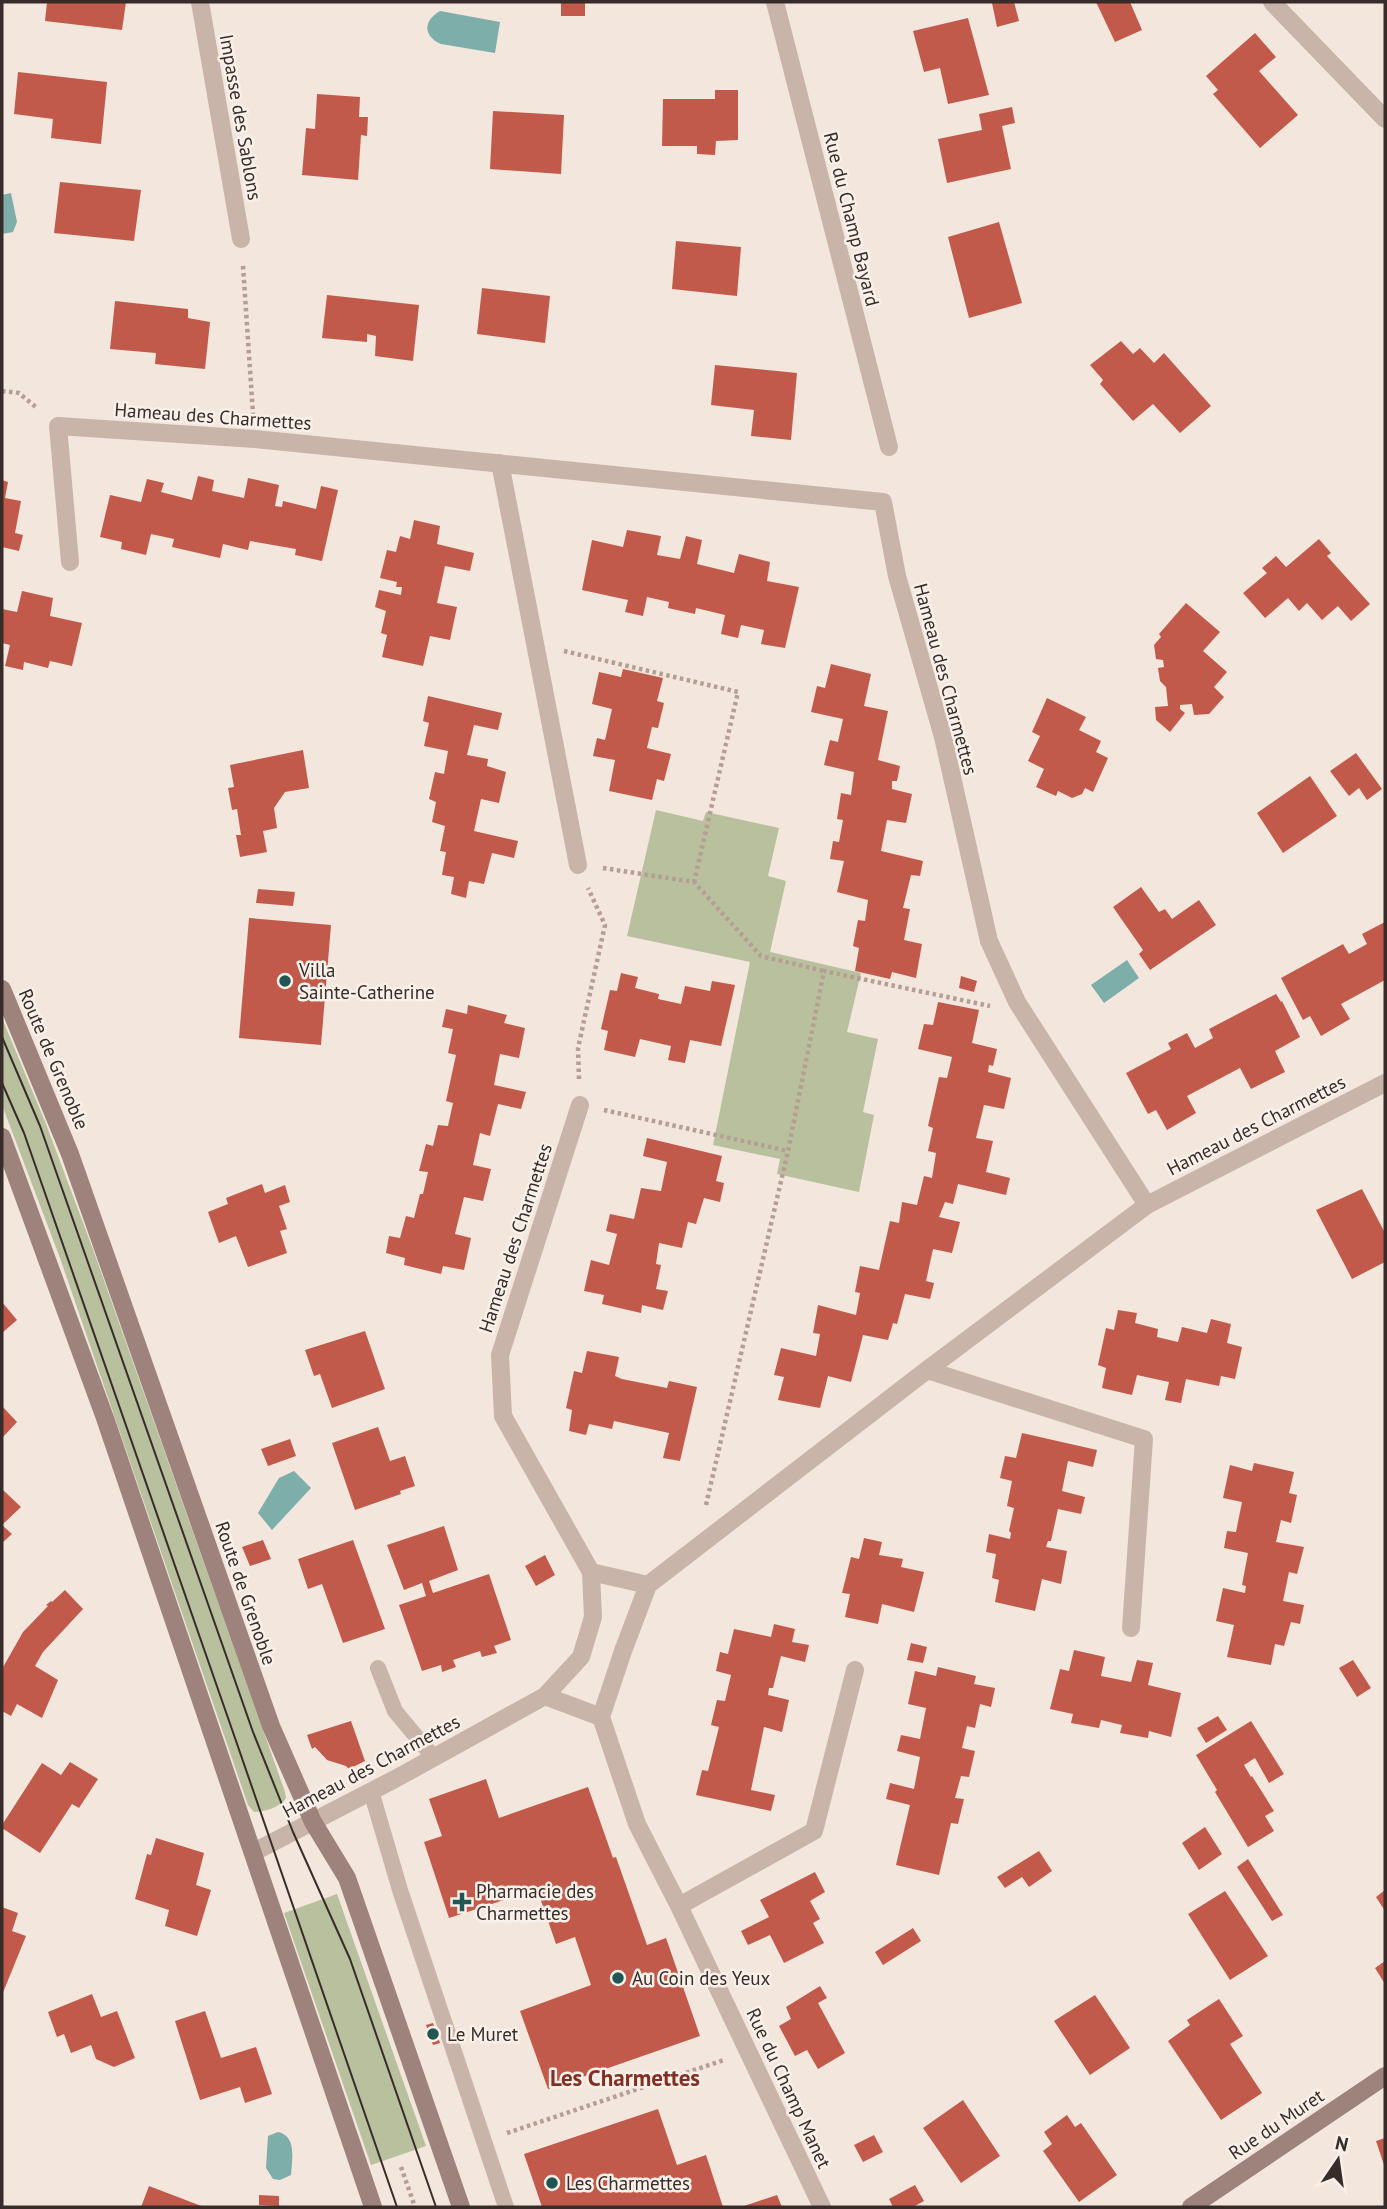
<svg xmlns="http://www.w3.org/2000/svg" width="1387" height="2209" viewBox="0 0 1387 2209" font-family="'PT Sans',sans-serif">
<rect width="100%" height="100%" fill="#f2e6dd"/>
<path fill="#b9c09e" d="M656,810l47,11 3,-9 73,16 -11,48 18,5 -16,71 91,21 -14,59 31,7 -15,73 11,3 -15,77 -82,-18 3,-15 -67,-14 37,-183 -123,-26z
M2,1018l44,106 48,128 191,540 1,6c-6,9 -21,14 -32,14l-6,-7 -188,-547 -58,-153z
M337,1894l89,252 -55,19 -87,-252z"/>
<path fill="#7daeaa" d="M440,11l60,11 -5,31 -54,-9c-18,-8 -18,-23 -1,-33z
M11,193l6,29 -4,10 -11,2v-39z
M1127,960l12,18 -35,25 -13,-18z
M294,1471l17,17 -39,42 -14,-17 21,-35z
M278,2132c19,4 14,27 13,43l-11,5 -7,-1 -7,-11 2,-32z"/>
<path fill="#c25a4b" d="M47,2h79l-4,28 -77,-9z
M561,2h24v14h-24z
M1014,2l5,19 -22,6 -5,-24z
M1096,2h34l12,28 -27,12z
M968,18l21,77 -41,9 -8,-36 -16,4 -11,-41z
M1255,33l21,24 -17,14 39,44 -38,33 -47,-54 5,-4 -12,-14z
M18,72l89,10 -6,62 -50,-6 2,-19 -39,-5z
M715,90h23v50l-22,1 -1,14 -18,-1v-8h-35l1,-47h52z
M317,94l43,3 -1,20h9l-1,19 -6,-1 -3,45 -56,-5 4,-47 9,1z
M1012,107l3,16 -13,3 9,43 -64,14 -9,-44 44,-9 -3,-16z
M493,111l71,4 -3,59 -71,-5z
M60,182l81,8 -7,51 -80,-8z
M999,222l23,81 -53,15 -21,-81z
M676,241l65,6 -4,49 -65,-7z
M482,288l68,8 -5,47 -68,-9z
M327,295l92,10 -6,56 -38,-5 1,-20 -9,-2v8l-45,-4z
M115,301l73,8v9l22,4 -5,47 -50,-5 1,-11 -46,-4z
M1121,341l12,13 7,-6 14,15 10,-10 47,53 -31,27 -27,-29 -20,17 -33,-37 3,-4 -13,-15z
M715,365l82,8 -6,67 -40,-4 3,-26 -43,-5z
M198,476l16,4 -2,11 32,7 4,-20 31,7 -4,21 7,1 1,-6 33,8 5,-23 17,4 -16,71 -27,-6 1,-6 -46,-8 -2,9 -25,-6 -3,14 -48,-11 2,-8 -23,-5 -5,21 -25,-6 1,-7 -22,-5 10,-42 31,7 6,-23 17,4 -3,9 31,8z
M2,480l6,2 -3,16 16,3 -6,32 8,2 -4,16 -17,-4z
M414,520l26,6 -3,18 37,9 -4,18 -25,-5 -8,37 20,4 -7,33 -20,-4 -7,30 -41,-9 5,-22 -6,-2 5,-22 -11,-4 4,-17 22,5 1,-8h-6l1,-5 -17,-4 7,-28 9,2 4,-16 10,3z
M627,530l34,6 -4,19 23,4 6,-23 16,4 -5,24 37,9 5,-19 31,8 -3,19 32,6 -14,61 -24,-4 3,-14 -23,-5 -3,13 -17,-4 4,-19 -29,-7 -1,6 -27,-6 1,-6 -22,-5 -4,19 -18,-4 3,-12 -46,-10 10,-50 31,7z
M1319,539l12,14 -4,3 43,48 -19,17 -13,-15 -16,14 -15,-17 -8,8 -11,-13 -23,20 -22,-25 24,-20 -5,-5 14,-12 10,11z
M22,591l31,7 -3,18 32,7 -10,43 -22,-5 -2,7 -24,-6 -1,8 -18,-4 5,-21 -8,-2v-34l15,3z
M1186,603l34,29 -17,19 24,21 -13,15 10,10 -15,17 -15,1 -2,-11 -12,1v4l5,4 -15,19 -14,-12 -1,-13 13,-1 -2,-19 -6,-6 -2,-13 6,-1 -1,-7 -7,-1 -2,-14 7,-8 -2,-3z
M831,664l40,10 -7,32 24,5 -10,49 22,6 -3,15h-5v8l20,5 -6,29 -19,-3 -6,31 42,10 -3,15 -9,-1 -8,33 7,1 -6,31 18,4 -6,34 -24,-6 -2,7 -35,-8 4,-23 -6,-2 5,-26 7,1 3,-21 -31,-8 7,-31 -14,-2 3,-18 6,1 4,-22 -6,-1 4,-26 10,2 3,-23 -30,-7 6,-25 8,2 5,-23 -32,-7 6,-26 8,2z
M623,669l40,9 -6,23 7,2 -6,25 -6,-1 -5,21 24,6 -7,27 -7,-2 -5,21 -43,-9 6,-31 -22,-4 4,-18 8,2 7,-31 -20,-5 7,-32 22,5z
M428,696l74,17 -4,17 -24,-5 -7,30 21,4 -1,7 19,6 -7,31 -18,-4 -7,32 44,10 -4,17 -22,-5 -8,31 -15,-3 -3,17 -15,-4 3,-17 -12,-2 4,-23 -6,-1 5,-25 -13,-4 4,-20 -7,-3 6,-27 9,2 4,-23 -24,-5 5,-23 -6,-2z
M1047,698l39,19 -7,13 22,11 -5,11 12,6 -15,34 -8,-4 -3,6 -10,4 -14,-7 -2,5 -20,-9 8,-18 -16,-8 12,-25 -8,-4z
M303,750l6,38 -24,4 -11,16 3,20 -14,3 4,21 -27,5 -4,-22h5l-4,-26 -5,1 -4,-22 6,-1 -4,-22z
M1356,753l26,36 -15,11 -8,-12 -10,8 -19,-25z
M1310,776l27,40 -54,37 -26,-40z
M1141,887l18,25 6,-3 7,10 27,-19 17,25 -66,45 -11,-16 4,-4 -30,-43z
M258,889l37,3 -2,14 -37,-3z
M249,918l82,7 -10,120 -82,-7z
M1385,922v58l-44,24 9,15 -29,17 -11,-20 -7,4 -22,-42 62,-34 6,10 18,-10 -5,-10z
M621,973l17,4 -3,11 24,6 -1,5 23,5 4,-18 25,5 2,-10 23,4 -14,61 -31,-6 -5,23 -17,-3 3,-14 -31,-7 -5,18 -31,-7 4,-19 -7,-2 9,-39 7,1z
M961,976l16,5 -3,11 -15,-4z
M1276,994l5,8 1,-1 18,36 -25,14 10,21 -34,17 -11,-21 -53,28 9,17 -29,17 -11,-20 -8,4 -22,-41 45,-24 -3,-6 19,-10 8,15 18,-10 -4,-9z
M938,1002l41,8 -7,33 25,6 -4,17 -4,-1 -1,7 23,6 -7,31 -20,-4 -8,33 17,3 -7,31 24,6 -4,17 -48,-11 -5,20 -8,-2 -6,15 21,5 -8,31 -19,-4 -7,32 8,2 -4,16 -25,-5 -8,30 -4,-1 -5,17 -25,-5 -12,47 -23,-6 -8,32 -42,-8 6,-23 -10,-2 7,-27 35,8 4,-22 -7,-1 5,-28 38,10 4,-22 -5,-1 5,-26 19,4 11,-49 9,2 3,-21 15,3 7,-29 8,2 4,-25 -8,-2 5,-23 -5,-2 11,-49 8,1 5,-21 -34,-8 6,-25 9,1z
M468,1005l39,10 -3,8 21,5 -6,30 -19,-4 -6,31 32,7 -5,17 -23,-5 -8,32 -10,-3 -7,32 18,4 -8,32 -19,-4 -9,37 16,4 -7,32 -21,-4 -2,8 -37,-9 1,-7 -19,-5 3,-17 11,2 6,-22 8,2 6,-24h3l5,-22 -9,-1 7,-27 7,2 5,-21 10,1 5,-23 -7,-2 10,-46 -8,-2 5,-24 -11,-2 4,-18 21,5z
M647,1138l75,18 -6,25 8,2 -4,19 -16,-4 -8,26 -8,-2 -6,26 -23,-5 -3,21 5,1 -5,24 12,2 -5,19 -21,-5 -1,8 -39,-9 2,-9 -20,-4 7,-31 18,5 8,-31 -11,-3 4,-17 24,5 7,-31 20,3 6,-29 -24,-6z
M262,1184l3,9 20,-8 5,17 -11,4 8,23 -7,2 7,22 -39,14 -12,-31 -17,7 -11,-31 20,-8 -2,-6z
M1362,1189l23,44v29l-33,17 -36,-69z
M2,1302l15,18 -15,13z
M1118,1310l19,3 -2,10 23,6 -1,8 21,5 4,-15 25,6 4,-14 20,5 -4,19 15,4 -7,32 -14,-3 -2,10 -33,-7 -5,24 -16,-3 4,-18 -32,-7 -5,20 -30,-7 4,-20 -8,-3 8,-37 8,2z
M365,1331l20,58 -53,19 -12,-34 -6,2 -9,-26z
M587,1351l32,6 -4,19 7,3 45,9 2,-7 28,6 -17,74 -17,-3 6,-25 -55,-12 -2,8 -23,-5 -3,11 -17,-4 3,-21 -6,-2 8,-37 8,2z
M2,1406l15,16 -15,16z
M378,1427l12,34 15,-5 10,30 -15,5 1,3 -46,16 -23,-67z
M1022,1433l75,17 -4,17 -25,-6 -6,30 23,6 -4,17 -23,-5 -7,32h-3l-2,6 21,4 -6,33 -19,-5 -7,32 -40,-9 4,-22 -7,-2 4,-24 -10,-2 3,-18 21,5 1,-6 -2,-2 5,-23 -7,-2 5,-25 -12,-3 5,-22 11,2z
M290,1439l6,17 -28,10 -7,-17z
M1254,1463l40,9 -5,21 8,2 -6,28 -10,-3 -5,22 28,5 -7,27 -8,-2 -6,29 21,4 -4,19 -9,-2 -7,24 -9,-2 -4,21 -44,-8 7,-32 -18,-4 7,-33 22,5 1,-7 -4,-1 6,-32 -24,-5 3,-17 9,1 6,-30 -19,-4 7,-33 22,6z
M2,1489l19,18 -19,18 10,9 -10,9z
M444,1526l14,44 -29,11 4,12 56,-19 22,66 -17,6 3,7 -15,4 -2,-6 -27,9 3,7 -14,5 -1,-7 -19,6 -23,-66 27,-9 -4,-13 -18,7 -17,-45z
M864,1538l18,4 -3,13 24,4 -2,8 23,5 -10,40 -32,-8 -4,20 -33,-7 5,-23 -8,-1 9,-36 8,2z
M263,1540l8,19 -21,7 -8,-19z
M353,1540l32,89 -42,14 -21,-59 -14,5 -10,-30z
M545,1555l10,20 -19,11 -11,-20z
M65,1590l18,19 -40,43 -8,14 23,14 -16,38 -25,-14 -6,12 -9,-5v-42l21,-37 25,-26 -2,-1 5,-4 1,1z
M774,1624l21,5 -3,13 17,3 -4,17 -24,-6 -8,32h-4l-1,7 21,5 -7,32 -18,-5 -13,63 24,5 -4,16 -75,-16 6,-25 6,1 11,-44 -8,-2 6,-25 8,1 6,-26 -15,-4 4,-19 8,2 6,-25 37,8z
M911,1643l16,4 -4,16 -16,-3z
M1074,1650l31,7 -4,19 30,6 6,-22 16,3 -5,22 33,8 -10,44 -22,-6 -1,7 -28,-5 2,-8 -21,-5 -2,8 -28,-5 2,-9 -23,-5 10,-40 9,2z
M1353,1660l18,28 -14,9 -18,-29z
M938,1667l38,9 -2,8 21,4 -4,19 -11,-3 -5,24 -8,-2 -5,22 13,3 -6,26 -8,-1 -6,22 9,1 -6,25 -7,-1 -12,52 -43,-10 14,-60 -24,-6 4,-16 24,6 6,-32 -23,-6 4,-16 19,4 6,-31 -18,-4 7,-33 21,5z
M1218,1716l9,14 -21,13 -9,-15z
M351,1721l14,40 -16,8 -3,-3 -19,-6 -12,-13 -3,2 -5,-14z
M1251,1721l33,53 -15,9 -14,-25 -11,7 7,12 1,-1 22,35 -9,5 9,15 -26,16 -33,-55 2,-2 -21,-35z
M70,1762l28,17 -19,29 -7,-4 -32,49 -38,-25v-3l40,-62 19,12z
M486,1779l13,39 89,-31 25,71 3,-1 31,88 19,-7 34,98 -152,53 -28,-78 71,-26 -16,-48 -19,7 -19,-55 -88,29 -25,-76 18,-6 -13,-37z
M1205,1827l17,27 -23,16 -17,-27z
M156,1838l48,15 -8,32 15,5 -14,46 -32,-10 4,-16 -34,-11 12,-45 4,1z
M1039,1851l13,20 -23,16 -7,-10 -17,11 -8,-11z
M1248,1859l35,56 -11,6 -35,-54z
M815,1872l10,20 -15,9 10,18 -7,4 11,20 -40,20 -14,-28 -22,10 -7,-14 28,-14 -9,-17z
M1385,1890v21l-9,-14z
M1225,1891l43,65 -38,24 -42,-66z
M2,1907l16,6 -6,18 14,5 -24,59z
M913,1928l8,13 -38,24 -8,-13z
M1385,1961v23l-10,-16z
M820,1986l7,12 -9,5 27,50 -27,16 -11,-19 -12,6 -16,-30 12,-7 -5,-12z
M92,1994l9,23 16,-6 18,47 -21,9 -18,-8 -5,-14 -20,8 -7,-19 -7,3 -9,-25z
M1095,1995l35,53 -40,27 -36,-54z
M1219,1999l24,37 -13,8 32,49 -41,27 -53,-79 22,-16 -3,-5z
M205,2011l16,47 35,-11 16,47 -27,9 -5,-16 -40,13 -25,-79z
M433,2023l7,20 -7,2 -7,-20z
M963,2100l37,56 -39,27 -38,-55z
M658,2109l19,56 29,-10 17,52h-181l-18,-53z
M1067,2115l8,12 6,-4 36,52 -38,27 -36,-51 9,-7 -8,-12z
M874,2135l9,17 -20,10 -9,-17z
M1385,2138v30l-9,-27z
M915,2185l9,16 -11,6h-20l-4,-8z
M149,2186l55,21h-63z
M259,2195l20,1v10l-20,-1z
M777,2195l5,12h-41z"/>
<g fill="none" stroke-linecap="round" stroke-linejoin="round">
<path stroke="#b59e94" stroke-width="4.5" stroke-dasharray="3.5 3.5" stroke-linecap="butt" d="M243,266l10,148
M2,391l17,2 18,15
M564,651l174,41 -44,190
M603,868l91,14 67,74 63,15
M579,1079l-1,-31 27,-123 -17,-37
M604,1110l184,41 36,-180 166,35
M706,1505l82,-354
M507,2133l217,-73
M401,2167l14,40"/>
<path stroke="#c9b4a9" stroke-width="16" d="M378,1668l17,43 39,47
M371,1791l29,99 106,317"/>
<path stroke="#c9b4a9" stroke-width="18" d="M200,2l41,237
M775,2l114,445
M1272,2l113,117
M500,463l78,402
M70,562l-12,-136 197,13 628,63 14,74 46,161 46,204 28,61 130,203
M580,1105l-80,250 3,61 88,156 2,45 -12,40 -36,39 56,21 22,-66 25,-66 -57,-13
M927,1370l217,69 -13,189
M648,1585l279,-215 220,-165 238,-122
M601,1717l36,107 42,82 143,301
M254,1852l141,-73 150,-83
M679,1906l135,-75 41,-161"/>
<path stroke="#9d837b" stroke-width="18" d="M2,989l68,165 201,572 42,96 34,56 114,329
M2,1137l103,281 268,789
M1191,2207l194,-131"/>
<path stroke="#372c29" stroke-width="2" d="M2,1037l38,89 213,606 40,100 57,127 86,248
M2,1083l22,50 211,605 162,469"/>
</g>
<g fill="#205754" stroke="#f9f0ea" stroke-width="2.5">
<circle cx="285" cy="981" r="7"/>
<path d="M458.5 1891.5h7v7h7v7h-7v7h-7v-7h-7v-7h7z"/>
<circle cx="618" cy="1978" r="7"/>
<circle cx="433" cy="2034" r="7"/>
<circle cx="552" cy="2183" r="7"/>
</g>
<g text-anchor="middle" stroke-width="5" stroke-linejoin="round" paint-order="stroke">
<g font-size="19" fill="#372c29" stroke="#f9f0ea">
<text transform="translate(241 117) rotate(80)" y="7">Impasse des Sablons</text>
<text transform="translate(852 219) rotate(76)" y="7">Rue du Champ Bayard</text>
<text transform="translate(213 416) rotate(4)" y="7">Hameau des Charmettes</text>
<text transform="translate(946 679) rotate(75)" y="7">Hameau des Charmettes</text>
<text transform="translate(54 1059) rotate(67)" y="7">Route de Grenoble</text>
<text transform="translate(1256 1125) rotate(-27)" y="7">Hameau des Charmettes</text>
<text transform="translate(515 1238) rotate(-72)" y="7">Hameau des Charmettes</text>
<text transform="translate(246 1593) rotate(71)" y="7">Route de Grenoble</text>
<text transform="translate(371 1766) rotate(-28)" y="7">Hameau des Charmettes</text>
<text transform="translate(789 2088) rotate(65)" y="7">Rue du Champ Manet</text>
<text transform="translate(1276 2124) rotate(-34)" y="7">Rue du Muret</text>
</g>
<g font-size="19" fill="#372c29" stroke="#f9f0ea" text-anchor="start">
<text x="299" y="977">Villa<tspan x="299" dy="22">Sainte-Catherine</tspan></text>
<text x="476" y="1898">Pharmacie des<tspan x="476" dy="22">Charmettes</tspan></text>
<text x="632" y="1985">Au Coin des Yeux</text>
<text x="447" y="2041">Le Muret</text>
<text x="566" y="2190">Les Charmettes</text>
</g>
<g font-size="23" font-weight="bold" fill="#833024" stroke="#f9f0ea">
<text x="625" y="2086">Les Charmettes</text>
</g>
</g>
<rect width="1387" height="2209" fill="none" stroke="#372c29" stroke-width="7"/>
<g transform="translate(1338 2160) rotate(13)" stroke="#f9f0ea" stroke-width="5" paint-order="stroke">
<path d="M0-5L12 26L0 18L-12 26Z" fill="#372c29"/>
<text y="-10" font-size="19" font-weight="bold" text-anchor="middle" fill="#372c29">N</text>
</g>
</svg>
